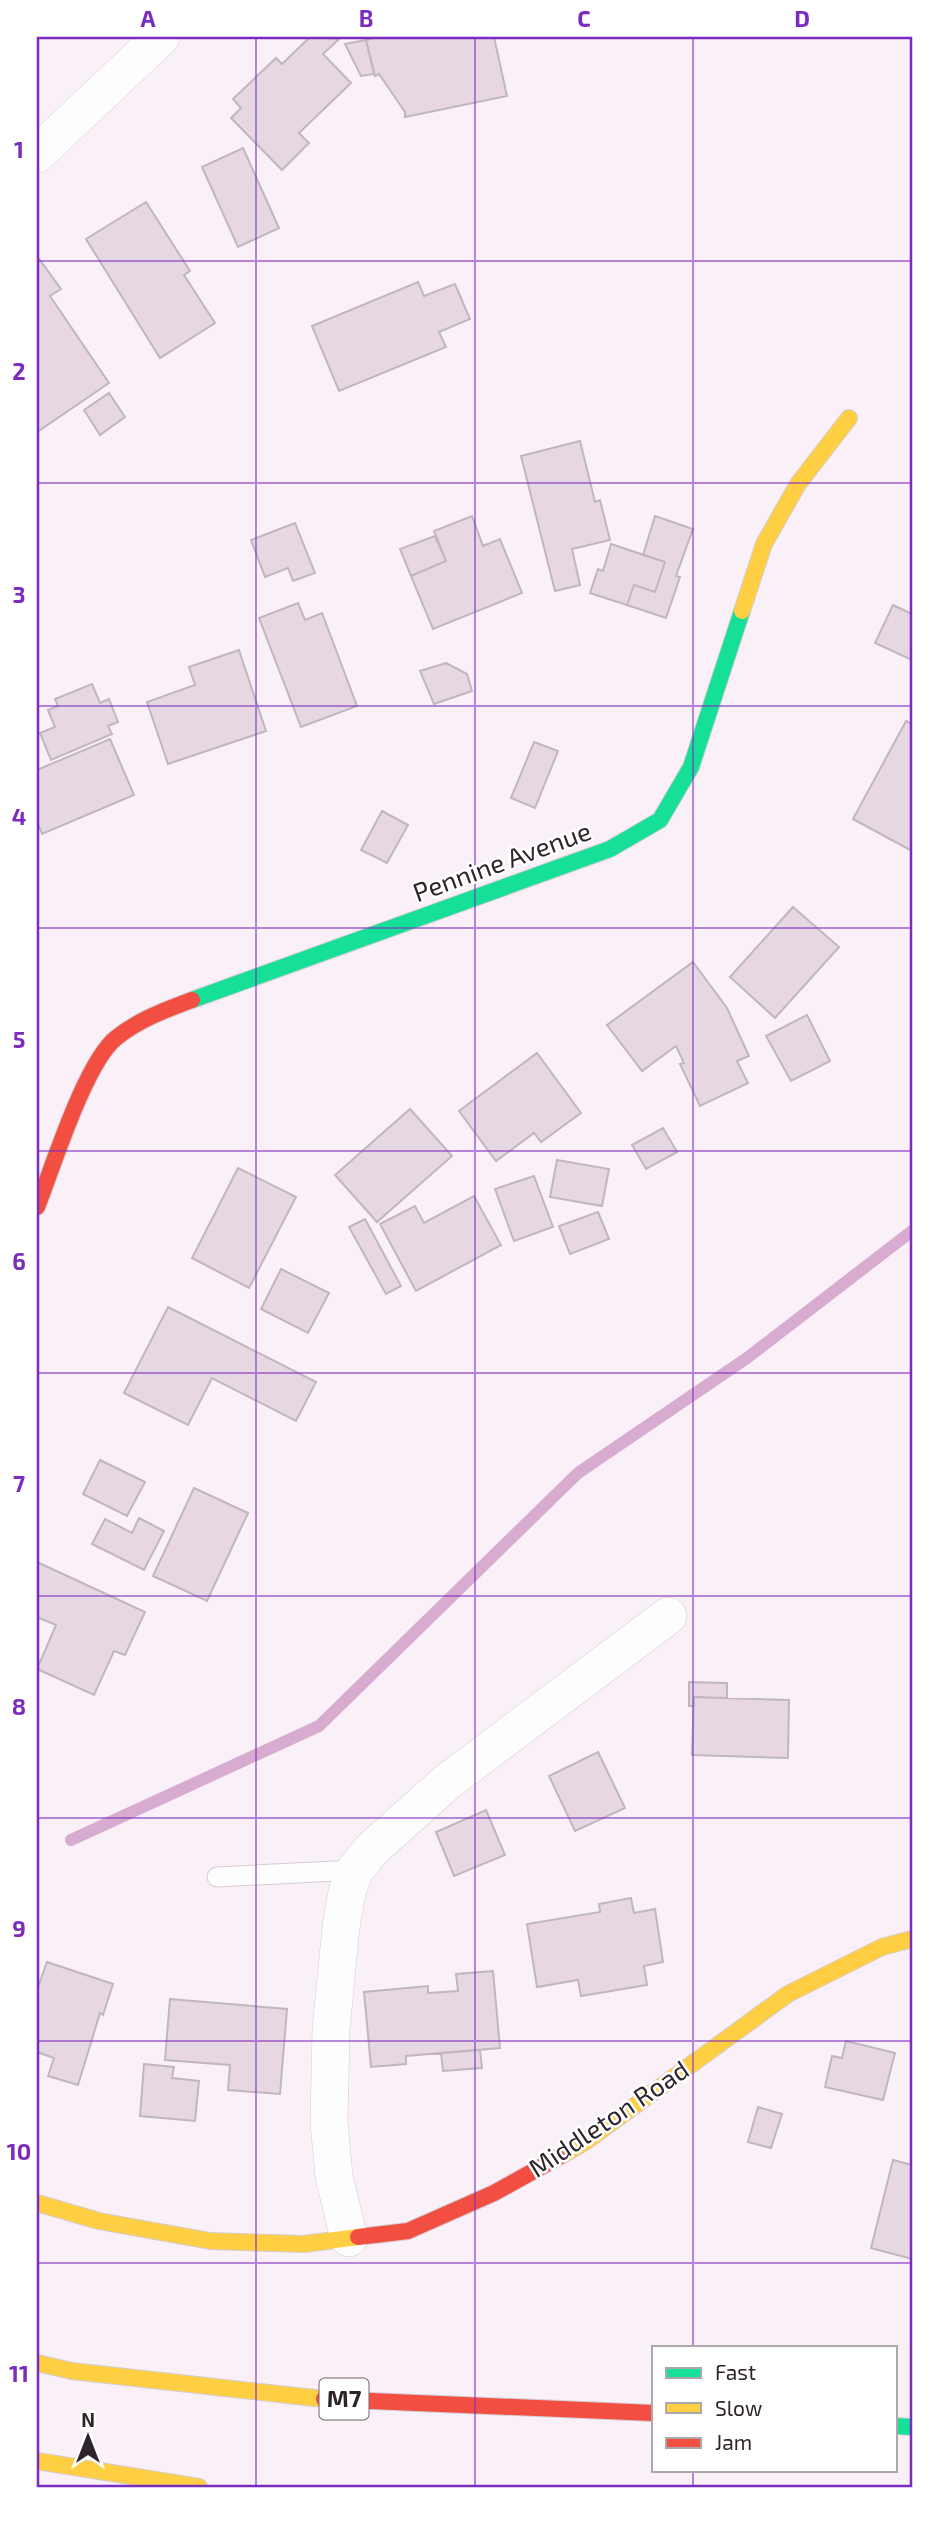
<svg xmlns="http://www.w3.org/2000/svg" width="949" height="2524" viewBox="0 0 949 2524" font-family="'Exo 2',sans-serif">
<rect width="100%" height="100%" fill="#faf0f8"/>
<g fill="none" stroke-linecap="round" stroke-linejoin="round">
<path stroke="#d7acd0" stroke-width="12" d="M71,1840l248,-114 259,-253 169,-115 165,-127"/>
</g>
<path fill="#e6d7e3" stroke="#c0b7be" stroke-width="2" d="M310,37l29,2 -16,15 28,29 -52,50 10,10 -27,27 -51,-52 10,-10 -8,-9 43,-41 6,6z
M378,37h116l13,59 -102,21v-5l-26,-38 -4,2 -9,-36z
M366,40l8,34 -13,2 -16,-32z
M243,148l36,80 -41,19 -36,-80z
M146,202l44,69 -6,4 31,48 -55,35 -74,-119z
M37,256l24,33 -11,7 59,87 -72,49z
M418,282l6,14 31,-12 15,35 -31,13 7,15 -107,44 -27,-65z
M109,393l16,24 -25,18 -16,-25z
M580,441l15,61 5,-2 10,40 -38,9 8,36 -25,6 -34,-135z
M472,516l11,30 17,-7 22,54 -89,36 -22,-53 35,-15 -12,-30z
M655,516l38,13 -17,47 4,1 -14,41 -39,-13 7,-20 21,7 10,-30 -22,-7z
M295,523l20,50 -22,8 -5,-13 -23,9 -14,-37z
M435,536l11,25 -35,15 -11,-27z
M611,544l54,18 -10,30 -21,-7 -7,20 -37,-12 8,-24 5,2z
M298,603l7,17 17,-7 35,93 -56,21 -42,-109z
M893,605l19,9v46l-37,-17z
M239,650l27,81 -98,33 -21,-62 48,-17 -6,-18z
M446,663l21,11 5,17 -38,13 -14,-33z
M92,684l8,19 9,-4 9,23 -10,4 4,8 -61,26 -11,-27 15,-6 -7,-17 10,-4 -3,-7z
M906,721l6,3v127l-59,-32z
M110,739l24,56 -92,39 -5,-13v-51z
M534,742l24,9 -23,57 -24,-10z
M382,811l26,14 -21,38 -26,-13z
M793,907l46,40 -64,71 -45,-41z
M693,962l34,46 22,48 -12,5 11,22 -48,23 -20,-42 4,-1 -8,-17 -34,25 -35,-46z
M807,1015l23,46 -39,20 -25,-45z
M537,1053l44,60 -40,29 -7,-9 -38,28 -37,-50z
M410,1109l42,47 -75,66 -42,-47z
M663,1128l14,24 -31,17 -14,-24z
M557,1160l52,9 -7,37 -52,-9z
M238,1168l58,29 -47,91 -57,-30z
M534,1176l19,51 -39,14 -19,-52z
M474,1196l27,49 -85,46 -36,-67 35,-18 9,17z
M598,1212l11,27 -39,15 -11,-28z
M365,1219l36,67 -15,8 -37,-67z
M281,1269l48,24 -21,40 -47,-24z
M168,1307l148,75 -20,39 -84,-43 -24,47 -64,-32z
M100,1460l45,22 -18,34 -44,-22z
M194,1488l54,25 -41,88 -54,-25z
M139,1518l25,13 -20,39 -52,-26 13,-25 27,14z
M37,1562l108,50 -20,43 -11,-4 -20,44 -57,-26 19,-44 -19,-8z
M689,1682l38,1v15l-33,-1v9h-5z
M694,1697l95,3 -1,58 -96,-3z
M598,1752l27,56 -50,23 -26,-55z
M486,1810l19,45 -51,21 -18,-44z
M631,1898l3,15 21,-4 8,53 -19,4 3,19 -66,11 -3,-16 -41,7 -10,-63 73,-12 -1,-8z
M47,1962l66,22 -10,31 -3,-2 -22,72 -30,-9 6,-18 -17,-6v-62z
M493,1971l7,77 -94,8v8l-35,3 -7,-75 64,-6v7l30,-2 -2,-17z
M170,1999l117,10 -7,85 -52,-4 2,-25 -65,-5z
M846,2041l49,12 -12,47 -58,-13 7,-31 10,2z
M480,2050l2,18 -39,3 -2,-18z
M144,2064l30,3 -2,11 27,3 -4,40 -55,-5z
M758,2107l24,7 -11,34 -23,-6z
M893,2160l19,5v94l-41,-11z"/>
<g fill="none" stroke-linecap="round" stroke-linejoin="round">
<defs>
<path id="lane" d="M217,1877l138,-7"/>
<path id="street" d="M37,154l124,-117
M349,2238l-15,-62 -5,-54 2,-92 10,-103 6,-35 8,-22 16,-20 76,-68 221,-166"/>
<path id="fast" d="M192,1000l418,-151 50,-29 31,-53 51,-156
M895,2426l17,1"/>
<path id="slow" d="M742,611l22,-67 34,-60 51,-66
M559,2157l26,-15 203,-148 94,-47 30,-8
M37,2203l62,18 111,20 94,3 54,-7
M37,2363l35,8 252,28
M37,2461l162,26"/>
<path id="jam" d="M37,1207c16,-40 48,-144 79,-169 22,-18 49,-28 76,-38
M358,2237l50,-6 86,-38 65,-36
M324,2399l329,14"/>
</defs>
<use href="#lane" stroke="#d5ccd3" stroke-width="21"/>
<use href="#street" stroke="#d5ccd3" stroke-width="38"/>
<use href="#fast" stroke="#d5ccd3" stroke-width="18"/>
<use href="#slow" stroke="#d5ccd3" stroke-width="18"/>
<use href="#jam" stroke="#d5ccd3" stroke-width="18"/>
<use href="#lane" stroke="#fefdfe" stroke-width="19"/>
<use href="#street" stroke="#fefdfe" stroke-width="37"/>
<use href="#fast" stroke="#16e098" stroke-width="16"/>
<use href="#slow" stroke="#ffcf43" stroke-width="16"/>
<use href="#jam" stroke="#f24e42" stroke-width="16"/>
</g>
<path fill="none" stroke="#7b2cbf" stroke-width="2" stroke-opacity="0.55" d="M256,37v2450M475,37v2450M693,37v2310M37,261h875M37,483h875M37,706h875M37,928h875M37,1151h875M37,1373h875M37,1596h875M37,1818h875M37,2041h875M37,2263h875M693,2470v17"/>
<g text-anchor="middle" stroke-width="5" stroke-linejoin="round" paint-order="stroke">
<rect fill="#fff" stroke="#6c666b" stroke-width="2" x="319.5" y="2378.5" width="49" height="41" rx="5"/>
<g font-size="24" font-weight="bold" fill="#2d242c">
<text x="344" y="2407">M7</text>
</g>
<g font-size="26" fill="#2d242c" stroke="#fff">
<text transform="translate(502 862) rotate(-20)" y="9">Pennine Avenue</text>
<text transform="translate(609 2119) rotate(-34)" y="9">Middleton Road</text>
</g>
</g>
<rect width="949" height="2524" fill="none" stroke="#ffffff" stroke-width="77"/>
<rect x="652" y="2346" width="245" height="126" fill="#ffffff" stroke="#aba7ab" stroke-width="2"/>
<rect x="666" y="2368" width="35" height="10" fill="#16e098" stroke="#aba7ab" stroke-width="2"/>
<text x="715" y="2380" font-size="21" fill="#2d242c">Fast</text>
<rect x="666" y="2403" width="35" height="10" fill="#ffcf43" stroke="#aba7ab" stroke-width="2"/>
<text x="715" y="2416" font-size="21" fill="#2d242c">Slow</text>
<rect x="666" y="2438" width="35" height="10" fill="#f24e42" stroke="#aba7ab" stroke-width="2"/>
<text x="715" y="2450" font-size="21" fill="#2d242c">Jam</text>
<g transform="translate(88 2437)" stroke="#ffffff" stroke-width="5" paint-order="stroke">
<path d="M0-5L12 26L0 18L-12 26Z" fill="#2d242c"/>
<text y="-10" font-size="19" font-weight="bold" text-anchor="middle" fill="#2d242c">N</text>
</g>
<rect x="38" y="38" width="873" height="2448" fill="none" stroke="#7b2cbf" stroke-width="2.5"/>
<g font-size="23" text-anchor="middle" font-weight="bold" fill="#7b2cbf">
<text x="148" y="27">A</text>
<text x="366" y="27">B</text>
<text x="584" y="27">C</text>
<text x="802" y="27">D</text>
<text x="19" y="158">1</text>
<text x="19" y="380">2</text>
<text x="19" y="603">3</text>
<text x="19" y="825">4</text>
<text x="19" y="1048">5</text>
<text x="19" y="1270">6</text>
<text x="19" y="1492">7</text>
<text x="19" y="1715">8</text>
<text x="19" y="1937">9</text>
<text x="19" y="2160">10</text>
<text x="19" y="2382">11</text>
</g>
</svg>
